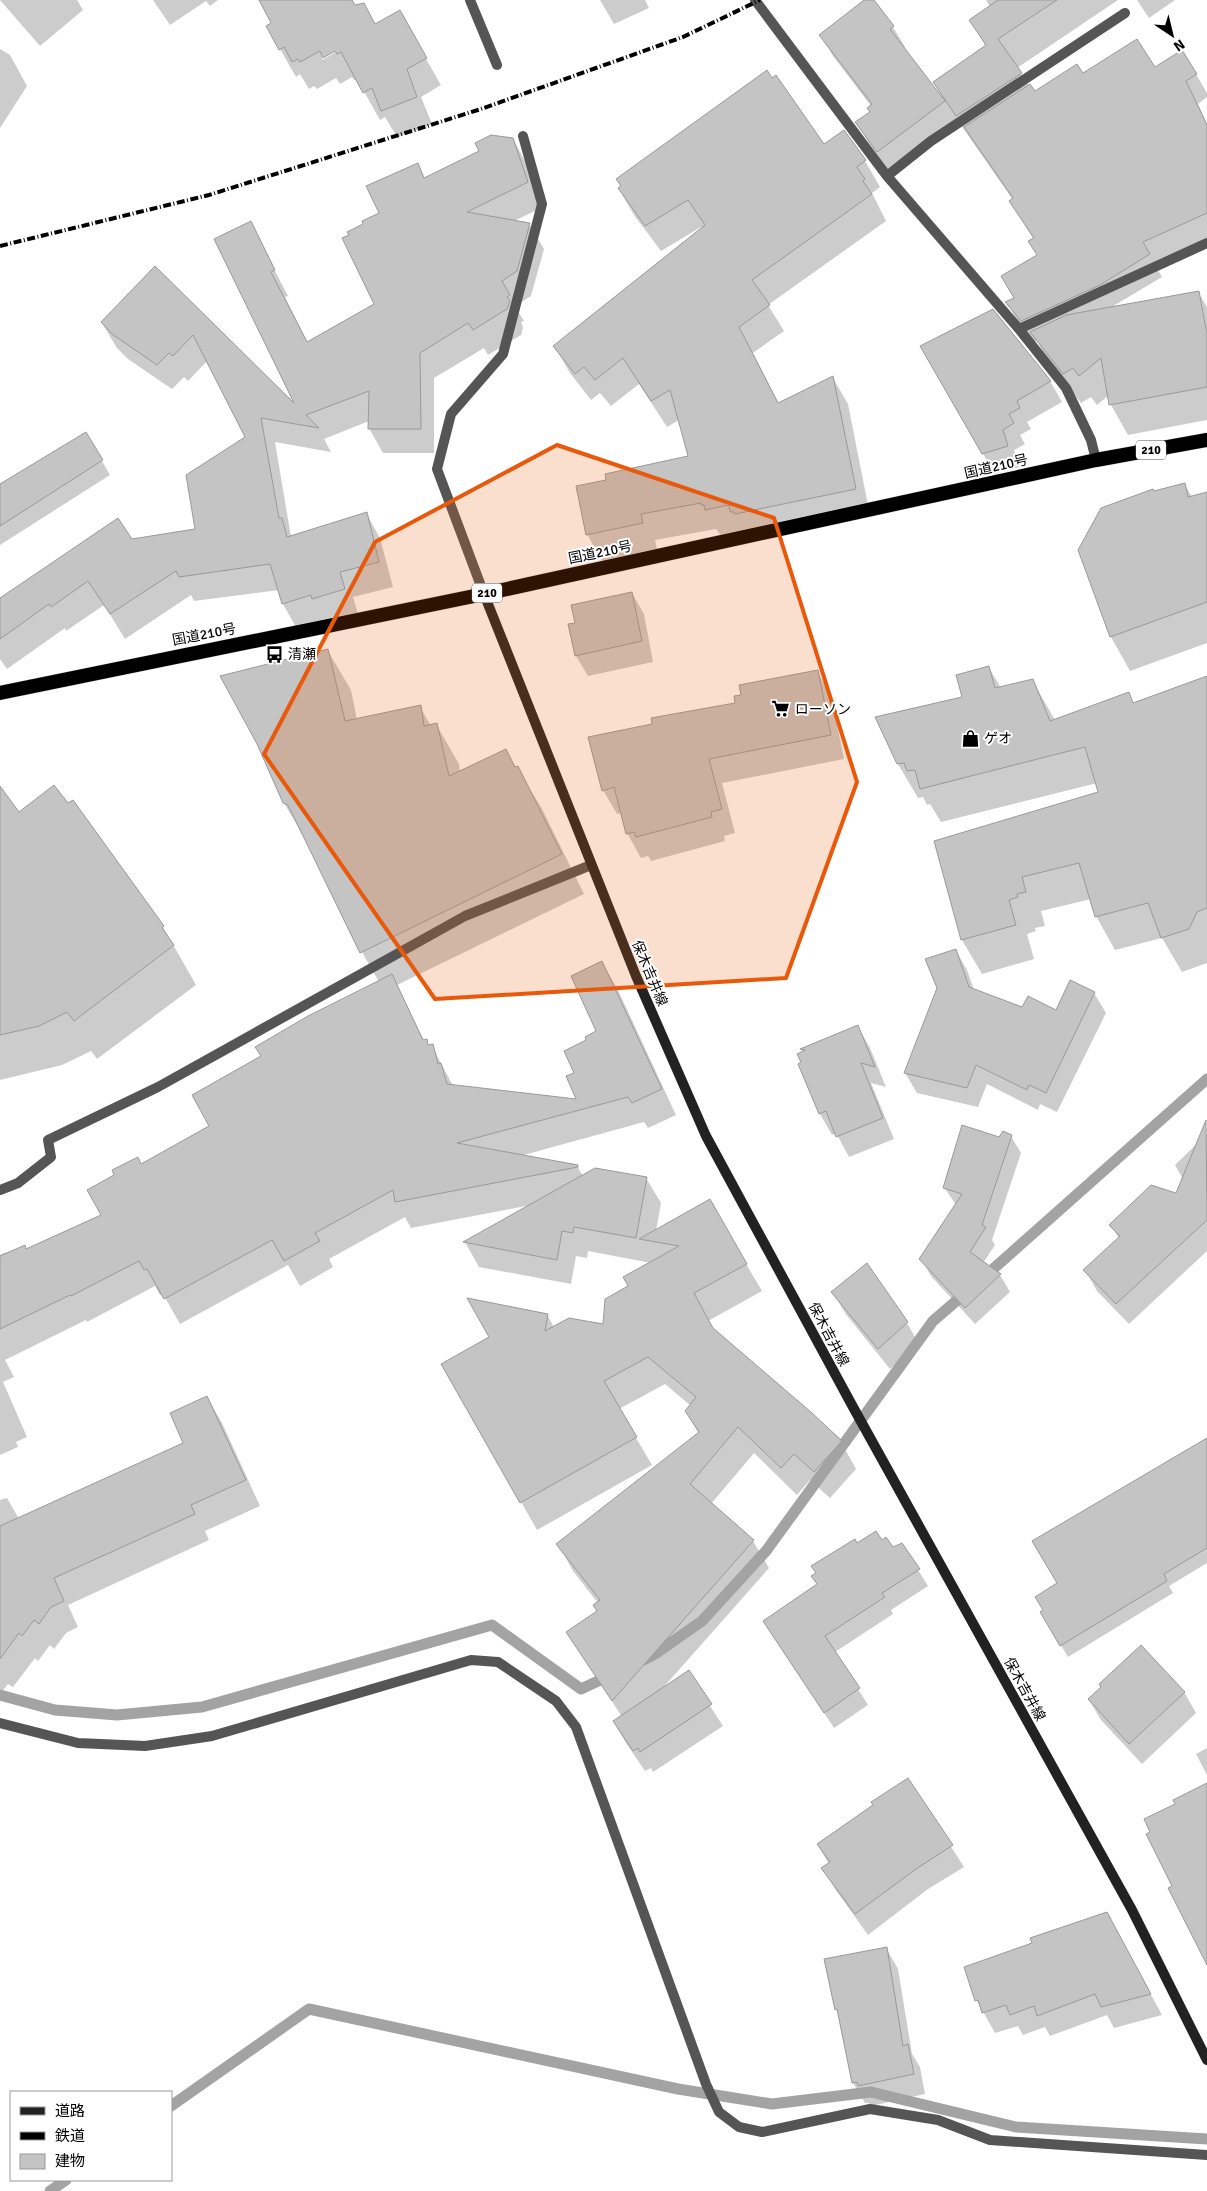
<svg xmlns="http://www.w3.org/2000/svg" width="1207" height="2191" viewBox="0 0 1207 2191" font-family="Signika,'Noto Sans JP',sans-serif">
<rect width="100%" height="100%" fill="#fff"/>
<path fill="#0003" fill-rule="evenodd" d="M0,0h77l6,10 -43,36z
M153,0h65l-8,6 -4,-5 -36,24z
M260,0h84l31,25 24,-13 42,73 -20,12 11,27 -35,13 -12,-20 -5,3 -23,-41 -3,1 -2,-3 -12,7 -4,-6 -19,11 -3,-3 -5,3 -9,-15 -4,3 -16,-28 -12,-23 5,-3zM340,46l1,3 -19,11v-3z
M600,0h45l4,8 -35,16z
M866,0h7l20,27 12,20 -1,2 39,51 1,-1 -9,-16 51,-36 -15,-27 19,-13 -4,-7h132l-101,68 17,25 48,-19 72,-6 42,6 11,19v4l-9,7 9,20v117l-52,24 7,12 -52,31 88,-16 9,15v113l-79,15 -17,-30 -2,-10 -12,10 -6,-8 -10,6 -32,-41 -12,-21 -2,1 -15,-17 -13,-22 8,-4 23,-43 -4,-16 -24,-39 3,-1 -55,-79 -68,51 -21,-29 -12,-20 14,-10v-7l-38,-50 -12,-21z
M1137,0h38l-26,18z
M0,49l10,6 17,31 -27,42z
M844,132l21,29 15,26 -8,6 14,28 -118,84 16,26 -31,22 26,51 54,-26 15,26 22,111 -149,21 -5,-7 -61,11 2,9 -55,12 -15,-27 21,-53 82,-24 -11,-37 -12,7 -28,-43 -28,22 -11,-13 -9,7 -21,-27 -15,-26 147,-118 -1,-2 -40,24 -27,-36 -15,-26 3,-2 -5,-7 206,-35z
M513,139l14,26 14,43 -27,13 15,3 15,25 -13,47 -16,10 9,15 -3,1 2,5 -2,8 -33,20 -4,-7 -50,30v75h-51l-14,-25v-7l-45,18 7,13 -56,-10 16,95 75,-24 14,25 13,49 -40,10 5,17 -61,15 -14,-25 -4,-14 -85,11 -3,-6 -66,44 -21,-34 -38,26 -1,-3 -58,41 -7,-10v-61l131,-58 66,-10 50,-93 -39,-77 -20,21 -4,-4 -12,12 -44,-30 -11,-11 -15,-25 53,-55 142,140 -47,-185 38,73 -3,1 23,46 67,-39 -10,-80 15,-11 37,-49 8,15z
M921,347l129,34 12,21 -35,20 4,7 -11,6 5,9 -11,6 5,17 -24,7z
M102,461l8,14 -110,70v-60z
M1185,485l7,12 15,-4v150l-77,28 -19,-34 -32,-87 75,-58z
M632,593l12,21 9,48 -65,14 -12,-20v-33z
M328,651l23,39 6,30 63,-13 11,19 5,-2 23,40 1,8 45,-22 36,57 43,87 -187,91 27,56 5,5h3l21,40 125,14 -2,-27 12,-32 10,-9 4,-69 15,25 59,127 -28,13 -4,-6 -124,34 57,10 6,10 63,2 15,25 -5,28 53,-30 53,90 -54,30 5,9 128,112 15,27 -26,29 -20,-18 -13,15 -43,-42 -43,51 42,37 16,27 -107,121 26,-17 35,54 -70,46 -2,-4 -6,3 -19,-28 -12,-21 8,-5 -54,-85 30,-20v-9l-25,-32 -15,-27 141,-110 -13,-23 5,-5 -26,-22 -46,25 33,56 -115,65 -94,-166 104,-49 7,12 50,-1 26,-39 21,-24 -63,-12 -1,7 -11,-2 -5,28 -92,-17 -14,-25 66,-37 -120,23 -6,-11 -76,42 4,8 -33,19 -12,-21 -108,59 -17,-30 -3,1 -5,-9 -68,36 -1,-2 -81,40 9,17 -11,5 24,55 -11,5 2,5 -18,8v-200l6,-3 1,2 20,-3 76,-36 38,-50 70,-39 51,-69 117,-75 -17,-30 -55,-110 -23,-39z
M989,668l12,20 31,-8 23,40 73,-26 6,10 73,-27v286l-25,9 -20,-34 -47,12 -19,-34 -5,-17 -50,12 4,15 -10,2 1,3 -9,3 7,25 -52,15 -20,-34 -27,-98 164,-50 -2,-9 -156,39 -11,-18 -3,1 -4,-8 -5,1 -20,-34 65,-67z
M817,671l14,25 13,63 -122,24 13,50 -11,3 1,5 -74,20 -3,-5 -7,2 -14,-25 -5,-20 -5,1 -14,-24 51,-65 82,-21z
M0,822l163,105 33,58 -99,74 -6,-8 -29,14 -62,15z
M956,951l11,19 7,20 49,18 34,4 37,-19 12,20 -49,99 -17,-8 -2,6 -51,-26 -9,23 -61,-14 -12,-20z
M858,1027l12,21 16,39 -15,-4 23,56 -45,18 -13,-24 -4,2 -12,-21 -20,-50 3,-1 -1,-13z
M1207,1134v117l-78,73 -32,-33 -12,-21 34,-31 -8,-14 66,-31 6,-15 -8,-14z
M1011,1136l10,17 -29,87 3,5 -12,18 17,12 10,17 -35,32 -44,-48 -10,-17 35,-54 -12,-18z
M866,1265l41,58 12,21 -29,25 -45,-56 -12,-21z
M207,1397l15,26 38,83 -55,25 4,9 -141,65 10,22 -12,6 -12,16 -4,-4 -12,16 -3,-3 -22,29 -5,-3 -8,10v-194l7,-2 12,21 165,-76z
M1207,1439v124l-38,23 4,7 -105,64 -27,-45 3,-2 15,-26z
M882,1542l10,7 10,-5 26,42 -37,24 2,4 -58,38 33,53 -34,23 -70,-107 54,-36 39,-41z
M1184,1692l12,21 -54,51 -41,-44 -12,-20z
M1207,1748v27l-11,-21z
M908,1779l56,88 -36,22 -60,46 -33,-46 -12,-21 6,-4 -11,-19z
M1118,1934l44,81 -48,13 -7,-13 -57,21 -5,-9 -22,8 -5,-9 -23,7 -18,-32 -12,-33 68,-24z
M886,1948l12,21 14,85 8,13 5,27 -54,12 -2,-3h-4l-12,-20 -27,-123z"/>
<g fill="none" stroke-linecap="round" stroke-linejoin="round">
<path stroke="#a3a3a3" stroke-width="11" d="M983,1278l224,-199
M639,1662l16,-8 47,-33 64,-70 167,-230 36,-31
M0,1695l55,15 62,5 85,-8 290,-82 89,64 30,-14
M171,2106l138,-97 369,80 94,15 99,-12 145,35 191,12
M50,2191l16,-11"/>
</g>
<path fill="#c4c4c4" stroke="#999" d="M259,0h93l3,5 9,-2 11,21 25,-14 27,48 -20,11 10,28 -36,14 -9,-23 -9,5 -22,-41 -4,2 -2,-3 -12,7 -3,-7 -20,11 -2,-3 -6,3 -8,-15 -5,3 -13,-24 5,-3z
M864,0h10l20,26 -4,3 55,72 -68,51 -22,-30 15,-10 -3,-4 5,-4 -53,-69z
M998,0h59l-59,39 24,34 -66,43 -23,-34 53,-37 -17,-25z
M1137,39l18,28 27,-17 15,24 -11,7 21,44v88l-64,29 7,12 -50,31 -79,36 -16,-19 9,-4 -13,-22 36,-21 -9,-14 6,-3 -25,-37 4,-3 -49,-71 66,-43 5,7 42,-27 6,9z
M767,70l5,8 4,-3 48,69 20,-14 22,30 -9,7 8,12 -2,2 9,13 -120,86 18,25 -31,22 39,76 55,-27 23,113 -121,25 -1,-2h-4l-1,-7 -24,5 -1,-5h-3v-2l-60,11 2,9 -57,12 -10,-49 30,-6 -1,-6 83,-18 -18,-66 -19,11 -28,-43 -28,22 -11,-13 -9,7 -22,-28 152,-121 -17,-25 -43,26 -27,-38 3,-2 -5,-7z
M491,135l22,3 15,44 -61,30 63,11 -13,48 -15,10 8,14 -3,2 3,4 -3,8 -34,21 -5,-7 -48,30 1,76h-53l1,-38 -63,24 13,13 -58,-10 18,100h3l5,19 80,-25 12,50 -39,10 5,17 -33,10 -1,-4 -29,9 -12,-40 -91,13 -3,-6 -66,43 -22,-33 -37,26 -2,-3 -49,35v-41l118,-80 14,21 63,-10 -9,-54 59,-38 -52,-102 -20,21 -4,-3 -12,12 -45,-31 -11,-12 54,-56 139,137 -80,-164 37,-18 24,49 -4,2 36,70 67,-38 -32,-66 7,-3 -2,-3 16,-8 -1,-3 17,-8 -13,-27 52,-23 6,15 55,-27 -4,-8z
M1199,291l8,43v53l-98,18 -8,-47 -22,18 -6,-8 -10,6 -33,-42 36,-17z
M993,309l58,72 -34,20 3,7 -11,6 5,9 -11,7 5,16 -26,8 -62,-108z
M86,432l17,28 -103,66v-42z
M1185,483l3,14 19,-5v110l-97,35 -32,-87 23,-42 52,-19 1,2z
M632,592l10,49 -67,15 -7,-32 7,-1 -4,-18z
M328,649l17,72 76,-16 3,21 13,-3 12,53 57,-27 9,18 3,-1 44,88 -202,99 -72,-148 -5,-2 -26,-59 -37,-68z
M989,666l6,22 38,-9 17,42 79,-29 4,11 74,-27v232l-10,4 -8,17 -28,9 -13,-35 -53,14 -16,-54 -57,14 4,15 -9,2 1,3 -9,3 7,25 -55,15 -27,-99 164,-49 -13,-45 -165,42 -5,-19 -8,1 -3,-8 -7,1 -22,-47 87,-20 -6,-22z
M818,670l13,65 -122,24 13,50 -11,3 1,5 -76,20 -2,-5 -8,2 -12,-47 -12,4 -14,-54 64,-13 -1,-6 84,-15 -1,-7 7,-1 -2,-10z
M54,785l14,18 5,-3 91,126 -2,2 12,17 -100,76 -7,-9 -28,14 -39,9v-249l19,26z
M956,949l13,38 53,20 6,-11 28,14 14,-30 25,12 -49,101 -17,-8 -2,5 -51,-25 -9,23 -63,-15 33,-85 -12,-29z
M602,961l60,128 -30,14 -4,-6 -171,46 121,22v2l-183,35 -2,-12 -78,43 5,8 -36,20 -12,-21 -108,59 -17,-30 -3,1 -5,-9 -68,35 -1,-1 -70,34v-73l25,-11 1,4 75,-34 -14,-25 27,-15 -2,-5 26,-13 3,7 68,-38 -17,-31 69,-39 -6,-9 53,-31 84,-42 31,66 4,-1 1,6 5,-1 5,20 3,-1 6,21 129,15 -10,-23 8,-3 -10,-22 22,-11 -1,-3 11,-6 -25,-55z
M858,1025l17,42 -14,-4 22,55 -47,19 -10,-26 -7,3 -21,-50 3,-2 -4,-8 8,-4 -5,-1z
M1206,1120l1,100 -91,84 -33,-34 37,-34 -11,-11 42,-40 25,8z
M962,1125l37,12 4,-6 9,4 -30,90 4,2 -16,25 31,22 -36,34 -46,-49 43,-65 -19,-6z
M595,1168l52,9 -11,61 -62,-11 -1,6 -11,-2 -5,29 -94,-18z
M710,1199l37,65 -53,29 14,26 5,9 99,85 30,28 -28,31 -20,-18 -13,14 -43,-41 -48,57 64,56 -142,161 -46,-69 31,-21 -4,-6 7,-5 -44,-56 143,-112 -14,-21 11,-14 -48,-40 -44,24 33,56 -117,66 -79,-139 48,-27 -22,-39 81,16 -3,17 24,-13 34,6 2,-25 23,-13 -5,-9 56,-31 -40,-7z
M867,1263l41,59 -30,27 -47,-57z
M207,1396l39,84 -55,25 4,9 -141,64 10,23 -13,6 -12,17 -5,-4 -12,16 -3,-3 -19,26v-133l183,-83 -13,-30z
M1207,1438v110l-43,26 3,7 -107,65 -20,-34 3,-2 -8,-13 22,-14 -25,-42z
M876,1531l6,9 4,-3 7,10 9,-4 18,26 -38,24 3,4 -60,39 35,52 -36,25 -61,-92 54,-37 -6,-8 5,-3 -5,-7 44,-27 2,4z
M1141,1645l44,47 -56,52 -41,-45 13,-12 -2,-3z
M689,1670l23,34 -72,48 -2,-4 -5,3 -20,-30z
M908,1778l45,67 -37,24 -61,45 -34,-46 9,-6 -13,-18 56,-39 -2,-3z
M1207,1783v182l-39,-77 4,-2 -26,-52 4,-2 -6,-13 31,-15 -2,-4z
M1107,1912l44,82 -50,13 -6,-13 -58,22 -3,-10 -24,9 -4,-10 -24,8 -4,-13 -3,1 -11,-34 68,-24 -2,-5z
M887,1947l16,99 5,-2 6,30 -56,12 -1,-4 -5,1 -15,-74 -2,1 -11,-51z"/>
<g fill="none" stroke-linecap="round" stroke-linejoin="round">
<defs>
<path id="trunk" d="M0,693l484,-99 612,-134 111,-20"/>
</defs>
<use href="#trunk" stroke="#dbdbdb" stroke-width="15"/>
<path stroke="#555" stroke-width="10" d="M470,0l27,65
M755,0l132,176 132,153 47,59 25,52 5,20
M887,176l44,-35 194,-128
M1019,329l188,-86
M484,594l-47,-125 14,-55 52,-60 39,-150 -19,-68
M0,1190l18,-7 33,-26 -3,-17 110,-53 307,-171 126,-51
M0,1723l78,20 67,3 67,-10 259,-76 27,2 58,39 20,26 130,357 13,28 20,15 23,5 108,-23 68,11 52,20 217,15"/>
<path stroke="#222" stroke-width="10" d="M484,594l152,382 70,160 147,271 279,503 75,150"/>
<use href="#trunk" stroke="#000" stroke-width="14"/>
<path stroke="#000" stroke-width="4" stroke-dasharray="8 2.5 1 2.5" stroke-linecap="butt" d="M0,246l209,-51 272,-86 202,-72 77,-37"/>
</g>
<path fill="#e8590c" fill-opacity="0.2" stroke="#e8590c" stroke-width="4" stroke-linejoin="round" d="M557,445l217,73 83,264 -71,196 -351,21 -171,-245 111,-212z"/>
<defs>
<symbol id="bus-bare" viewBox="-9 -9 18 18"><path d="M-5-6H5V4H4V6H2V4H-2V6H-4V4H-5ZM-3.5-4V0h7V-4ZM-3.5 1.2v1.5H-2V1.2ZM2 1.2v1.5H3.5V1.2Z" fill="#000" stroke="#fff" stroke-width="2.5" paint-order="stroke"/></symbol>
<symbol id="supermarket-bare" viewBox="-9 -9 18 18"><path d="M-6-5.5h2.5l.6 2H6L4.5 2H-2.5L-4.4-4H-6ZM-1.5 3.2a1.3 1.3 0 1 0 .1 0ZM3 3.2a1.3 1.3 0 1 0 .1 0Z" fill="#000" stroke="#fff" stroke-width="2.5" paint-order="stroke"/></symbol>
<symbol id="shop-bare" viewBox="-9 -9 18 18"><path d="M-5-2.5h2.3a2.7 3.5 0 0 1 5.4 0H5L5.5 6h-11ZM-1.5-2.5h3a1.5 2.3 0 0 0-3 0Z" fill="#000" stroke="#fff" stroke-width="2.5" paint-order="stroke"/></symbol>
</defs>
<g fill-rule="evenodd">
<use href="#bus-bare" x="262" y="642" width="25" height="25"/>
<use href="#supermarket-bare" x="768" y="696" width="25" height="25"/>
<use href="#shop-bare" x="958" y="726" width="25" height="25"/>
</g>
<g text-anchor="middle" stroke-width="4" stroke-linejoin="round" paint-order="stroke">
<g fill="#fff" stroke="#4c4c4c" stroke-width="1">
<rect x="1136" y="440.5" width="30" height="19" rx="4"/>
<rect x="472" y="583.5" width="30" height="19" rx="4"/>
</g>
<g font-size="12" font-weight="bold" fill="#000">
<text x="1151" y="454">210</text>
<text x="487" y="597">210</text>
</g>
<g font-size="14" fill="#000" stroke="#fff">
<text transform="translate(996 466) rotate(-13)" y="5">国道210号</text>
<text transform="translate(600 552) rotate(-12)" y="5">国道210号</text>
<text transform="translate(204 634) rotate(-11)" y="5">国道210号</text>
<text transform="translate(650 973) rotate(67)" y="5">保木吉井線</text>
<text transform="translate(829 1334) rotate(62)" y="5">保木吉井線</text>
<text transform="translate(1025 1689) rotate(61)" y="5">保木吉井線</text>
</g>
<g font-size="14" fill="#000" stroke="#fff" text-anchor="start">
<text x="288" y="659">清瀬</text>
<text x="795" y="714">ローソン</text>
<text x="984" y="743">ゲオ</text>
</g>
</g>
<rect x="10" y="2091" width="162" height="90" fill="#ffffff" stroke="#999999"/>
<rect x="20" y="2107" width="25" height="8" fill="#222222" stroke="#999999"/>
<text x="55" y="2116" font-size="15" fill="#000000">道路</text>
<rect x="20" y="2132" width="25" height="8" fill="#000000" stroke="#999999"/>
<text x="55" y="2141" font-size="15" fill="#000000">鉄道</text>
<rect x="20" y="2154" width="25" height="15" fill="#c4c4c4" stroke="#999999"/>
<text x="55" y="2166" font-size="15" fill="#000000">建物</text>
<g transform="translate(1172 35) rotate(145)" stroke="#ffffff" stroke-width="4" paint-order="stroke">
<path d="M0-4L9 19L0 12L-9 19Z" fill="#000000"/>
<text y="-8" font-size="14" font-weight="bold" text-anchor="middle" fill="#000000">N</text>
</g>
</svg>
